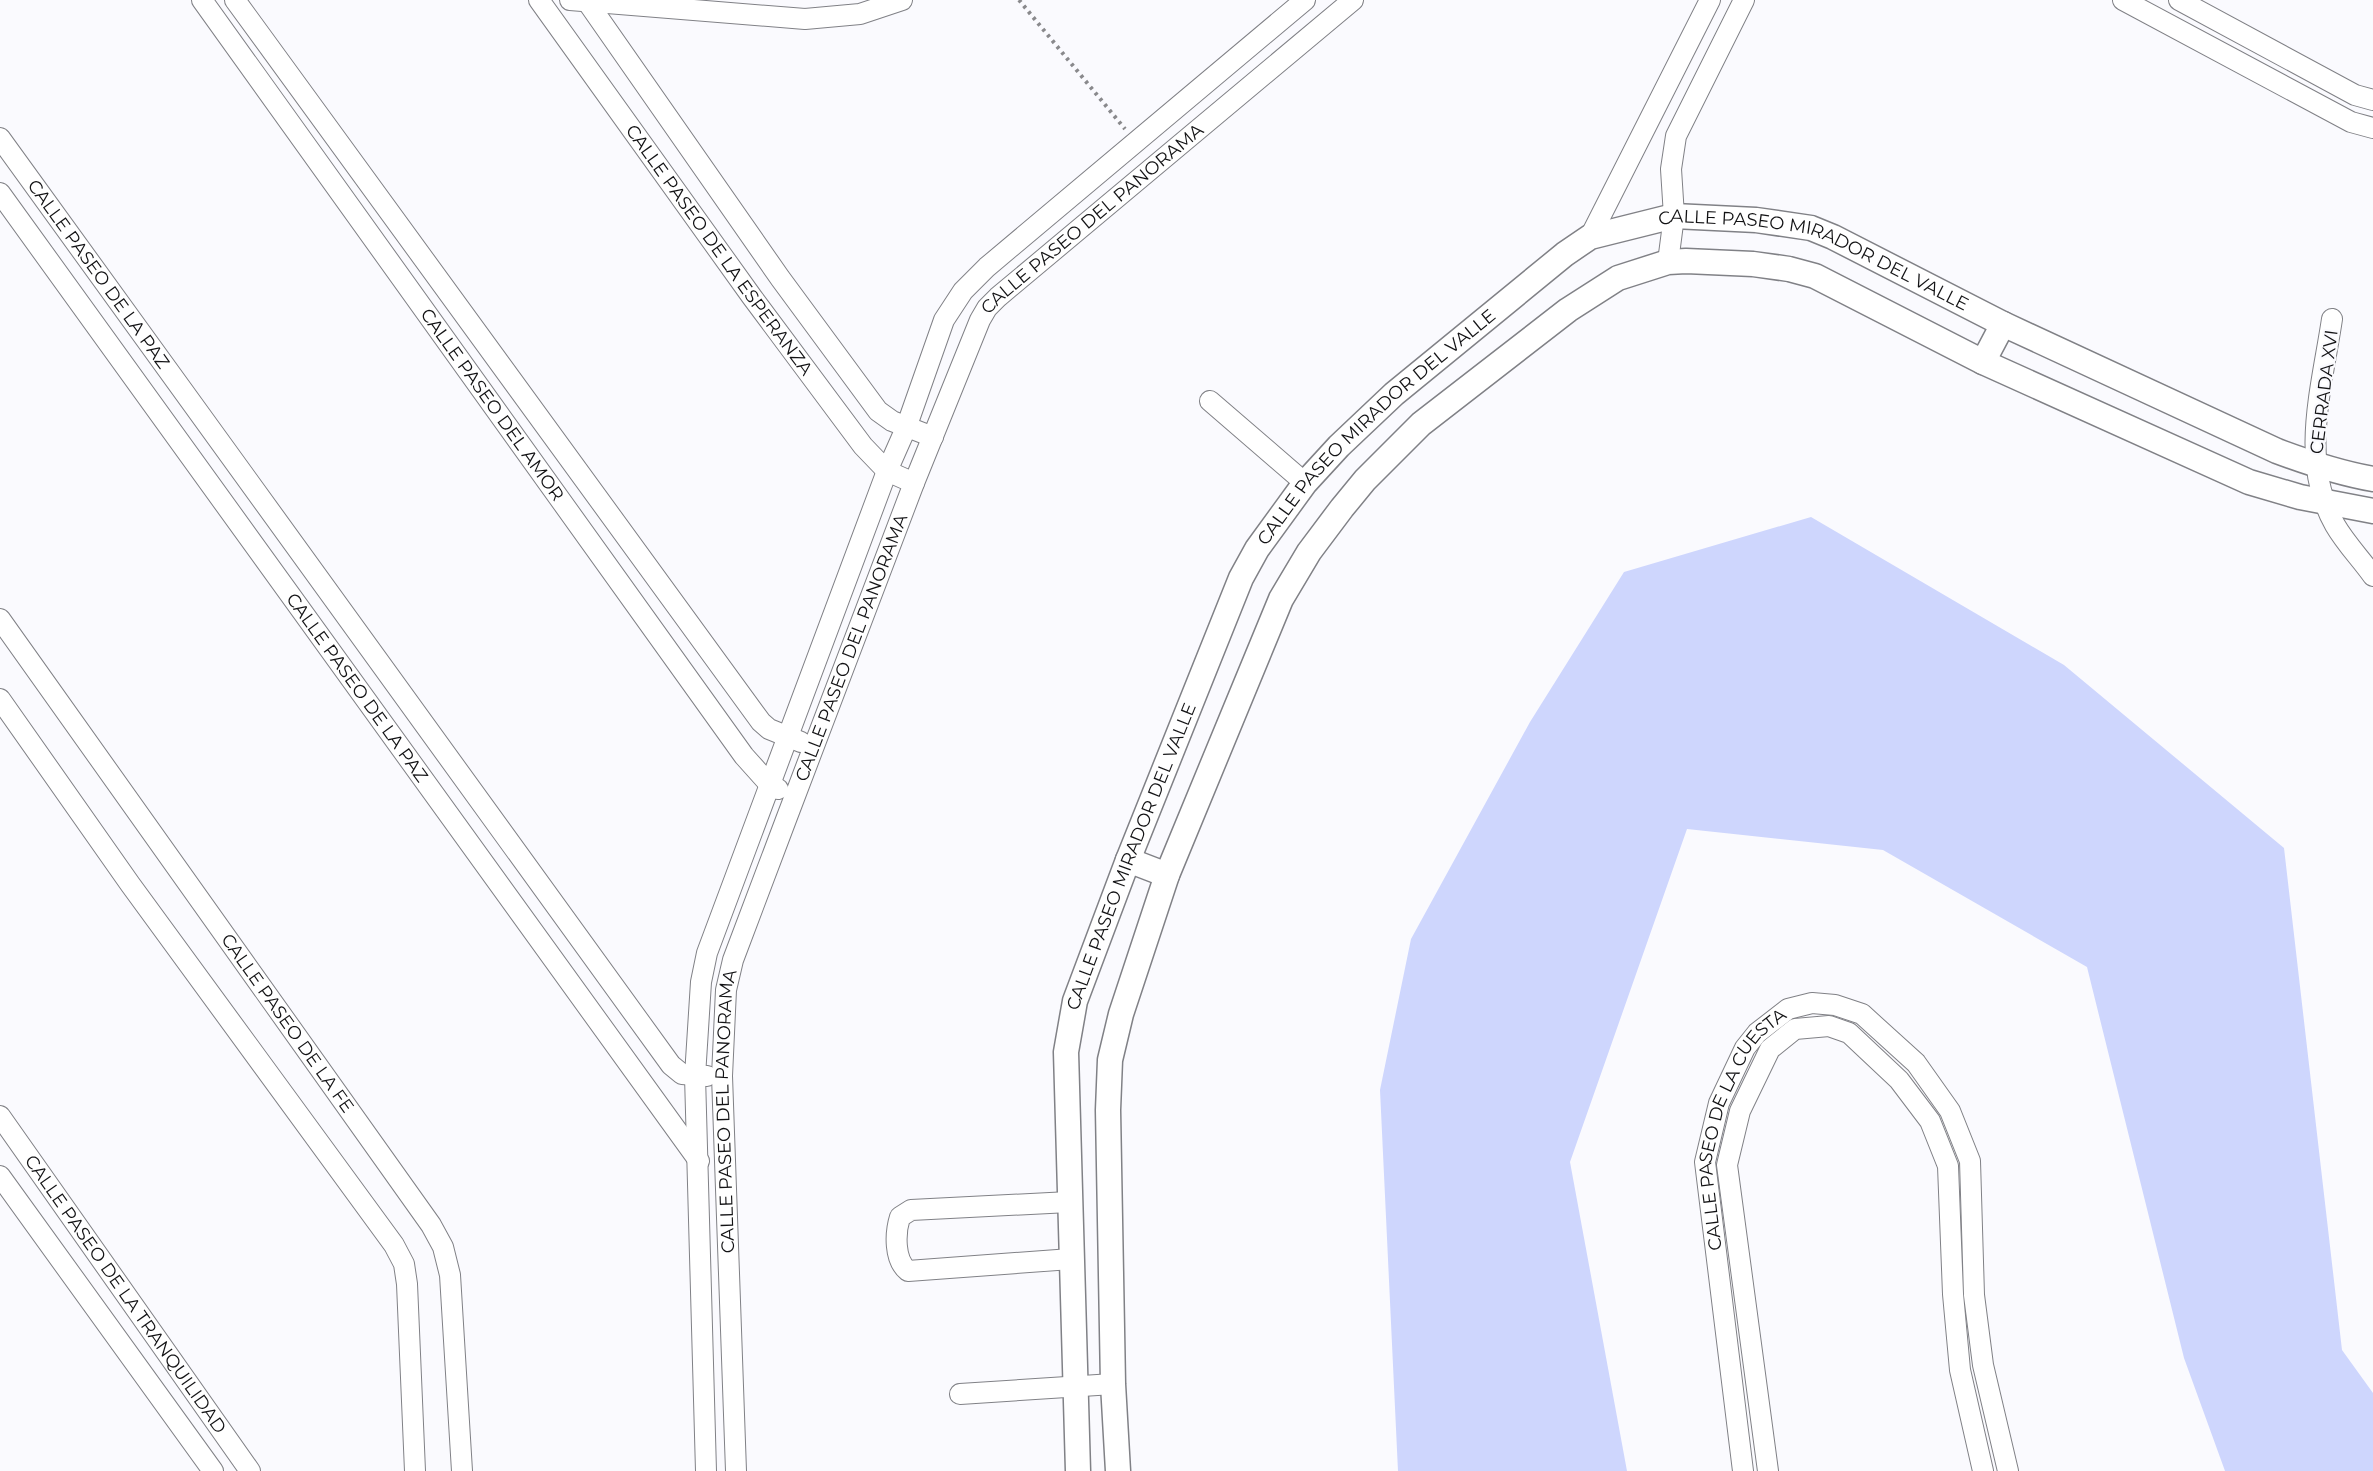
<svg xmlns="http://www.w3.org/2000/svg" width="2373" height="1471" viewBox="0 0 2373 1471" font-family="Montserrat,sans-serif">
<rect width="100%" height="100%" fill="#fafafe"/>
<path fill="#ced6fd" d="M1811,517l253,148 220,183 58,502 31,43v78h-148l-41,-113 -97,-391 -204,-117 -196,-21 -117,333 57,309h-229l-18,-381 31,-151 119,-217 94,-150z"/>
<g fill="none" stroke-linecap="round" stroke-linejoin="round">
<defs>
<g id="minor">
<path id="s1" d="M202,0l542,756 26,29 8,4"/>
<path d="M235,0l526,722 8,7 32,13"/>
<path id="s2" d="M539,0l213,297 111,149 24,25 27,12"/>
<path d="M570,0l235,19 55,-5 42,-14"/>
<path d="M586,0l194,278 98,133 14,10 41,16"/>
<path d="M2123,0l228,122 22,6"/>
<path d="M2179,0l176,95 18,5"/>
<path id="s3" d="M0,138l671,927 11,9 25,2"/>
<path id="s4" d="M0,193l699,968"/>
<path d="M1590,237l120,-237"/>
<path d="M1668,262l6,-46 -3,-47 5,-33 68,-136"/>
<path d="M2332,319c-10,68 -33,143 3,206 11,19 26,34 38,51"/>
<path d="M1210,401l95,82"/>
<path id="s5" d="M0,619l431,606 12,22 7,28 12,196"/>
<path d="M0,699l130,185 264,361 10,19 3,20 8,187"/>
<path id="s6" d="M0,1116l250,355"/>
<path d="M0,1176l213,295"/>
<path d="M1069,1202l-158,8 -11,7c-5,16 -6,43 8,54l163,-12"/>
<path d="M960,1394l153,-10"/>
<path d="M706,1471l-11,-395 6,-94 6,-29 180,-482 19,-43 38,-108 19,-29 24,-24 318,-267"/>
<path id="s7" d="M736,1471l-14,-395 4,-86 7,-30 54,-143 127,-334 66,-163 7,-12 11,-11 355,-297"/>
<path id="s8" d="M1743,1471l-38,-309 14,-59 26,-55 12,-15 31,-24 24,-6 23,2 27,9 54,49 34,48 20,50 4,134 9,70 25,106"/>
<path d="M1768,1471l-41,-306 13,-54 30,-62 25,-20 34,-3 20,7 50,47 31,41 18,45 5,128 7,76 23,101"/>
</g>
<g id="tertiary">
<path d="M1983,362l20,-38"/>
<path d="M1128,860l39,15"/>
<path id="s9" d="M1078,1471l-12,-419 9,-51 53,-141 113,-282 16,-29 48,-66 34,-37 55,-52 171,-140 25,-17 84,-21 82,4 55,8 22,9 170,87 274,127c32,12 62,22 96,28"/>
<path d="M1118,1471l-5,-87 -5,-274 2,-50 11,-46 46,-139 114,-276 28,-47 33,-44 23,-28 56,-56 147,-114 50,-32 50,-16 18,-1 67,3 36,5 26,7 168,86 266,120 51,15 73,14"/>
</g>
</defs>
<use href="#minor" stroke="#808186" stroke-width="22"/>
<use href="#tertiary" stroke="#808186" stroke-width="27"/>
<path stroke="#89898c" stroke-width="4" stroke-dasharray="3 4.5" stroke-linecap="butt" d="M1019,0l106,129"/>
<use href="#minor" stroke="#fff" stroke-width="20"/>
<use href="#tertiary" stroke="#fff" stroke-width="24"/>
</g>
<g text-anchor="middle" stroke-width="4.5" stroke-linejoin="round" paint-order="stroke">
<g font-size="18" fill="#121214" stroke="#fafafe">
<text dy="6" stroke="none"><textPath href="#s7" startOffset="1350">CALLE PASEO DEL PANORAMA</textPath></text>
<text dy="6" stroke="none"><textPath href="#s2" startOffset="308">CALLE PASEO DE LA ESPERANZA</textPath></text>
<text dy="6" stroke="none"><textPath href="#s9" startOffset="1652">CALLE PASEO MIRADOR DEL VALLE</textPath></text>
<text dy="6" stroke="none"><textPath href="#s3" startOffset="168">CALLE PASEO DE LA PAZ</textPath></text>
<text transform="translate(2324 392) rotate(-83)" y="6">CERRADA XVI</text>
<text dy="6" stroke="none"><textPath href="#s1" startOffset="498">CALLE PASEO DEL AMOR</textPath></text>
<text dy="6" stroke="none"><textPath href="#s9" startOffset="1130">CALLE PASEO MIRADOR DEL VALLE</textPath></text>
<text dy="6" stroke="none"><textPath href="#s7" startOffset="846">CALLE PASEO DEL PANORAMA</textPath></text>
<text dy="6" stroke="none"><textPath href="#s4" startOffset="610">CALLE PASEO DE LA PAZ</textPath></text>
<text dy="6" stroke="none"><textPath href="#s9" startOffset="626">CALLE PASEO MIRADOR DEL VALLE</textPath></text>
<text dy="6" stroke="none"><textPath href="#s5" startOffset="496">CALLE PASEO DE LA FE</textPath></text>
<text dy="6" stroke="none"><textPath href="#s7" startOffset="360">CALLE PASEO DEL PANORAMA</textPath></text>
<text dy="6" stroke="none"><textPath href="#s8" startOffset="354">CALLE PASEO DE LA CUESTA</textPath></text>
<text dy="6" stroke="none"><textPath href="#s6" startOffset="218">CALLE PASEO DE LA TRANQUILIDAD</textPath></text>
</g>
</g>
</svg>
